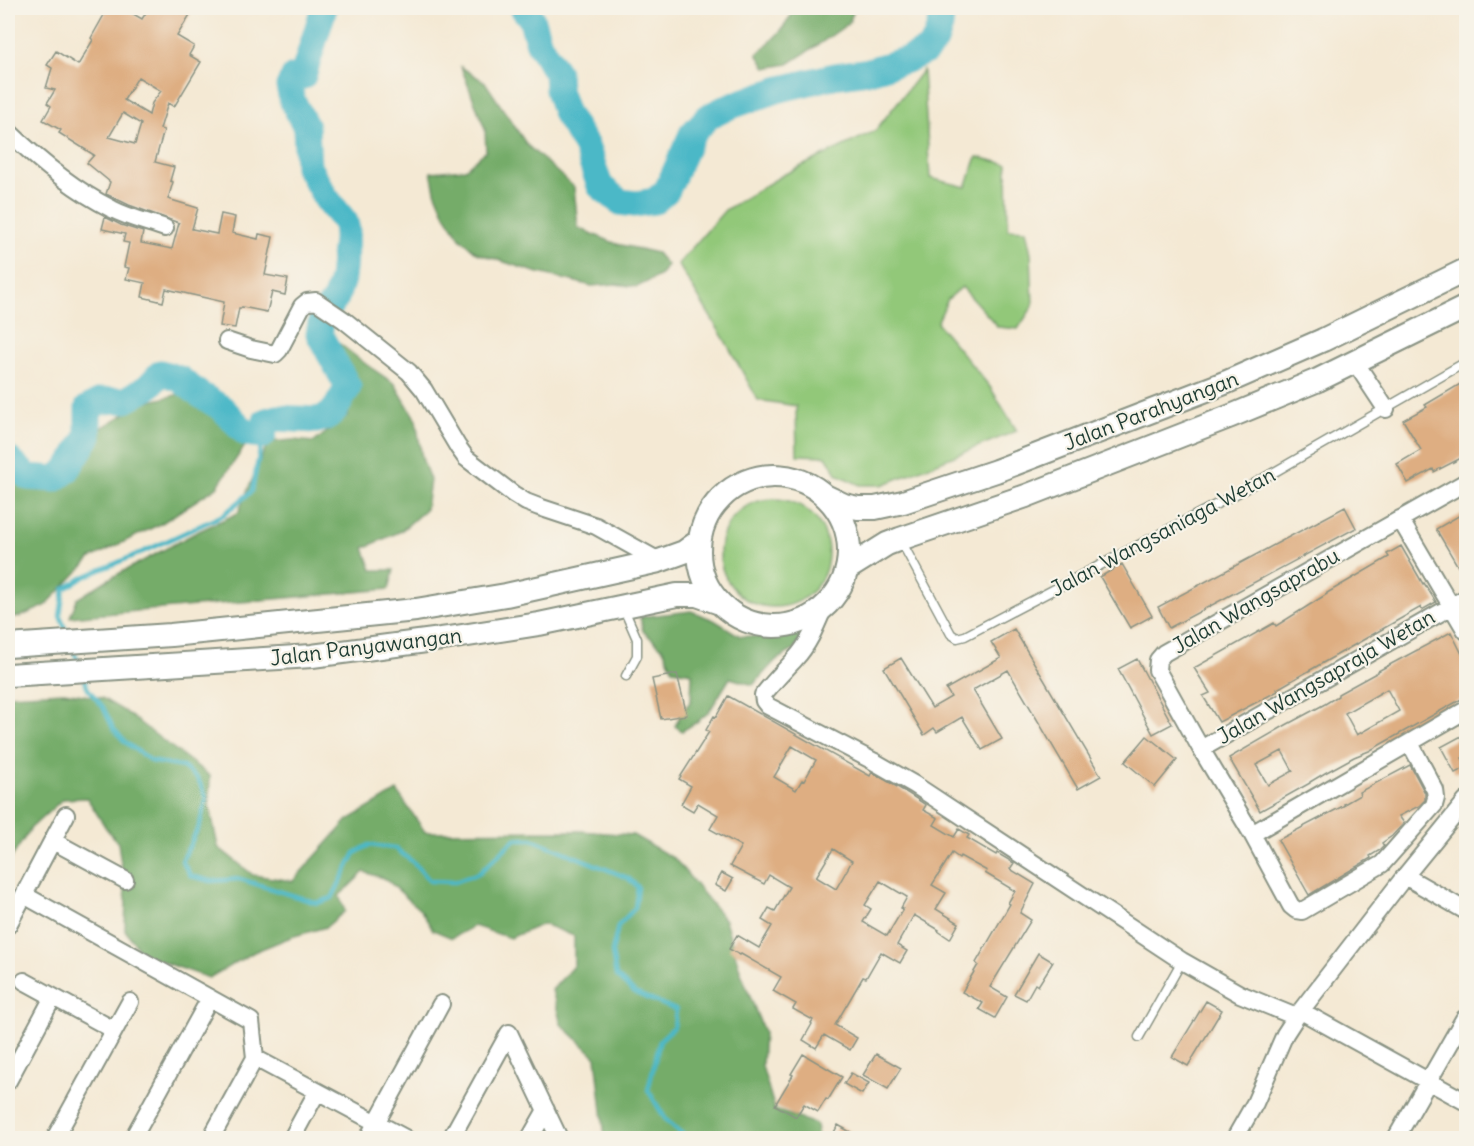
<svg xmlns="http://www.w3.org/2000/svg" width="1474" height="1146" viewBox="0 0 1474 1146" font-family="Delius,sans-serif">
<rect width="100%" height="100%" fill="#f7f3e8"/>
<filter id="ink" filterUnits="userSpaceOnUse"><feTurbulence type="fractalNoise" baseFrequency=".0167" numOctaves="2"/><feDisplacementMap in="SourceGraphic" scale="12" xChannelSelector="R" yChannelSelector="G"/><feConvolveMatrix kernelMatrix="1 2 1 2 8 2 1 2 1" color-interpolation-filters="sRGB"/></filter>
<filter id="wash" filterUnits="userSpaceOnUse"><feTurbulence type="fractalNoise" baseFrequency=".008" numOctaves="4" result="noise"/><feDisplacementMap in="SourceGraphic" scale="24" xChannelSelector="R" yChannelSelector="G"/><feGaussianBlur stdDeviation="1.35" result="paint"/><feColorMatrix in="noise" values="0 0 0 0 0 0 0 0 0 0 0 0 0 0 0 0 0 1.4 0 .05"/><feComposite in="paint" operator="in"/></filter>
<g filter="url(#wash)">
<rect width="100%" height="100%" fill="#f4e9d4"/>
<path fill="#92c879" stroke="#588256" stroke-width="1.5" d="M923,70l7,108 36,9 11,-30 30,7 1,65 18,1 5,23 2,53 -15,23 -20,-2 -36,-40 -14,12 -11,24 53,64 27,44 -135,54h-22l-22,-10 -12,-19 -29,-1 -1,-49 -38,-6 -35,-63 -45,-73 47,-54 58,-35 92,-44z
M720 553a54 54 0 1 1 108 0a54 54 0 1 1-108 0Z"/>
<path fill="#75ac69" stroke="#4a744e" stroke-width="1.5" d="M796,8h59l-6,15 -28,20 -33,21 -22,4 -9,-14 23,-22z
M461,67l24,15 42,63 47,42 4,41 39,16 40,9 10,12 -6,10 -24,12 -22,-3 -23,2 -57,-14 -58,-19 -17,-15 -15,-23 -10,-24 -4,-19 34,-3 21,-18 -1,-22z
M340,344l27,21 28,19 21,36 6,38 8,22 -4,29 -25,22 -37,17 8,22h22l-5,19 -319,28 7,-18 30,-19 90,-48 41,-19 30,-71 25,-2 21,2 34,-27 2,-38 -17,-32z
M205,388l42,55 -30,44 -55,36 -71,35 -46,48 -26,11h-11v-143l31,17 28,-21 26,-37 50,-30z
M691,611l23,9 26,16 33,1 31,-5 -10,18 -18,10 -23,25 -23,-7 -21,34 -12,10 -15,9 -7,-5 7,-14 9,-11 1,-28 -19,-3 -10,-21 -20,-18 -3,-14z
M64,692l38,6 22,13 86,65 -1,28 9,43 35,28 40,6 55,-61 49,-29 28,41 155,-1 53,4 42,24 50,61 16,53 23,59 -2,34 13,44 41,14 2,14h-213l-9,-81 -35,-33 -9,-34 22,-25v-29l-31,-12 -33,14 -36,-12 -22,12 -19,-8 -12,-19 -35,-32 -22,-7 -25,24 6,15 -19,16 -35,10 -37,15 -45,26 -66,-23 -18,-25 1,-31 -8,-56 -12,-15 -19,-30 -24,1 -32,29 -23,35v-168z"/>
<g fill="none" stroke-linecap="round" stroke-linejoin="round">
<path stroke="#4bb8c7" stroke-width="4.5" d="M68,636l-8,-20 4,-27 22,-13 61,-26 76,-35 29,-24 11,-56
M72,647l7,17
M84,678l4,11 15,18 10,21 12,14 26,19 32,6 15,12 8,18 -6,27 -18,37 9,15 20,5 29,-2 77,24 15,-5 23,-45 14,-8 26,3 19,15 16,18 25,1 24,-9 36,-34h17l96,39 10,9 -3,21 -17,18 -6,26 4,24 19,17 41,17 -2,17 -14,13 -12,50 18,30 21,18"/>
<path stroke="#4bb8c7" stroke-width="27" d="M523,8l8,10 8,26 18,29 1,17 8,24 20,32 14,40 20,16 15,2 20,-3 12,-11 25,-56 16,-17 20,-10 49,-17 57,-14 35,-5 37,-11 20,-9 9,-10 5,-15 2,-18
M8,459l20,18 27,2 12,-9 21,-34v-28l13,-7 25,-1 22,-13 13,-14 19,6 19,15 23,14 24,25 17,2 3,-14 11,-3 40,2 12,-4 7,-8 12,-21 -29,-53 3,-17 14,-19 6,-19 5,-49 -2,-8 -19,-24 -18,-31 -2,-40 -14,-27 -3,-14 5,-9 9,-1 21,-68"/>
</g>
<g id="blocks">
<path fill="#deae82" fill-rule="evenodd" d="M108,8h15l19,11 7,-11h21l7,4 2,-4h15l-17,28 17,10 -5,9 12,7 -27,45 -6,-4 -8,26 4,1 -9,32 19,5 -4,14 3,1 -5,17 30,9 -6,21 25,5 4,-20 14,3 -3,16 26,6 1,-5 14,3 -8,38 23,4 -3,16 -13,-3 -5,20 -25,-5v1h-3l-4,20 -15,-2 4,-24 -58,-13 -3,13 -21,-5 3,-14 -19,-4 3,-11 -5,-1 5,-24 -6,-1 2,-8 -23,-5 3,-12 16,8 22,7 -2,11 31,6 7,-26 -50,-18 -23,-11 4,-12 -23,-19 7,-8 -35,-22 2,-3 -18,-10 8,-14 -4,-3 8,-13 -9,-2 6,-20 -5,-3 9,-14 22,14 15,-25 -2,-2zM138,77l23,14 -9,12 -3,12 -25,-15zM123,113l18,11 -6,20 -26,-7z
M1467,380v75l-33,17 -1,-3 -25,14 -11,-19 24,-14 -18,-30 24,-13 -2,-2z
M1345,507l11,21 -187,100 -11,-21z
M1467,511v71l-31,-53z
M1401,546l22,38 1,-1 12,19 -14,8 -1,-3 -21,12 -109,62 -14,8 1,2 -59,31 -16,-26 7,-3 -16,-25 80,-45 2,3 51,-32v-1l62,-36 -2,-3z
M1122,564l30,52 -22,12 -30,-51z
M1014,629l87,147 -23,13 -70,-119 -35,20 29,49 -20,11 -20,-33 -25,15 -3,-4 -10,7 -40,-67 17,-10 31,50 19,-11 -5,-8 55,-31 -10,-16z
M1451,632l13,26 -1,1 4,7v30l-98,55 -15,6 -29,16 -15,9v1l-50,28 -31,-53 57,-33 39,-21 13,-8v-2l40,-22v-1zM1387,689l12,22 -42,24 -12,-22zM1282,751l11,20 -25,14 -12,-20z
M1137,659l35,65 -19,10 -35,-65z
M677,674l10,41 -26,4 -9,-40z
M728,696l142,80 2,-4 37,22 17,11 -3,5 15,8 -4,7 20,12 5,-8 10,6 -2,3 29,17 1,-2 17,10 -4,6 25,15 -15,29 11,7 -41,67 17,10 -12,21 -16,-9 4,-6 -21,-11 16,-27 -2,-2 34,-59 -2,-1 7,-12 -30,-18 2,-2 -27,-15 -1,2 -7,-5 -20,32 14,8 -10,16 23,14 -9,16 -12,-8 1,-1 -25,-15 -17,30 10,6 -7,12 -19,-11 -15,26 -3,-1 -28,48 22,13 -7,12 -26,-15 -8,13 -13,-8 9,-16 -1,-1 2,-3 -20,-11 3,-5 -23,-13 8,-14 -40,-23 -1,1 -11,-6 8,-14 22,13 13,-22 -10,-6 7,-12 6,3 14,-24 -20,-12 -5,9 -34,-18 11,-20 -31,-17 8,-14 -20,-12 -5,8 -12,-7 10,-18 -12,-7 30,-47 -3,-2 8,-14 2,1zM792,746l24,14 -12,21 -2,-1 -6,10 -22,-13zM833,849l19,12 -16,28 -20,-12zM880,881l27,16 -6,11 2,1 -16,27 -24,-14 8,-13 -6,-4z
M1467,733v22l-5,3 5,9 -12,6 -14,-26z
M1147,736l30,24 -22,27 -30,-25z
M1410,765l15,28v7l-6,6 -20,10 5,7 -12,13 -10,7 2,3 -4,4 -10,6 1,2 -62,37 -31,-55 67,-35 -1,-1 16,-9 -1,-3z
M722,873l11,6 -7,12 -11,-6z
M1038,953l15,9 -15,24 -3,-2 -9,16 -12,-6z
M1206,1001l16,9 -34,56 -16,-9z
M803,1054l39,23 -14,23 -2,-1 -8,13 -14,-8 -8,13 -21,-12 18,-30 -2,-1z
M876,1054l25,14 -13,21 -25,-14z
M851,1073l18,10 -7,11 -18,-10z
M838,1125l23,13h-30z"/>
</g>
</g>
<g filter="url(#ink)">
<use href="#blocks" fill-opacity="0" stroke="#8a9384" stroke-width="1.5"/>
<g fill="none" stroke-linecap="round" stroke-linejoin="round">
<defs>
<path id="service" d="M900,539l51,95 6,4 8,-2 273,-143 228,-131
M623,607l14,32v17l-11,20
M1139,1037l43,-76"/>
<path id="minor" d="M8,131c31,30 66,59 104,78 17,9 36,13 53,19
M227,341l24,8 24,5 4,-4 23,-44 5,-4 9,-1 28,19 65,52 15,18 34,57 8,11 47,36 13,8 13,5 57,19 63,35
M1355,362l31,47
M1400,519l66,112
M824,607c-8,19 -15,37 -29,52 -11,12 -22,23 -32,36l1,6 4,5 105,55 42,24 267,176 58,33 56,23 109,-141 61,-75
M1410,743l25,47 1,8 -2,7 -52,59 -80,47 -6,-1 -5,-4 -39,-72 -51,-85 -44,-79 1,-10 6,-7 302,-171
M1201,749l265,-151
M1252,834l214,-124
M53,841l72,39
M1405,876l61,35
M24,895l227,126 4,37 150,80
M8,925l58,-110
M24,981l90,49
M1301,1011l165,91
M8,1081l45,-84
M55,1138l75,-136
M133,1138l77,-140
M211,1138l44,-80
M292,1138l25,-46
M368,1138l73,-134
M451,1138l58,-105 50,105
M530,1138l16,-28
M1235,1138l20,-35 30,-69 11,-17
M1396,1138l68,-119"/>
<path id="secondary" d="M699 551a75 75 0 1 1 150 0a75 75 0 1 1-150 0Z
M825,496l19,9 14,3h17l28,-6 93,-31 231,-89 96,-42 143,-70
M847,569l40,-25 13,-5 126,-43 205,-80 87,-36 148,-73
M8,646l163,-11 245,-25 90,-15 153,-34 25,-9 15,-11
M8,675l304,-19 137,-18 90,-14 138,-29h20l23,8"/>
</defs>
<use href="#service" stroke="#8a9384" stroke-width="11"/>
<use href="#minor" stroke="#8a9384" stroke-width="20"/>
<use href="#secondary" stroke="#8a9384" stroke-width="26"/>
<use href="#service" stroke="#fff" stroke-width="8"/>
<use href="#minor" stroke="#fff" stroke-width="16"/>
<use href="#secondary" stroke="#fff" stroke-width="22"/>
</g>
</g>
<g text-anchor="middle" stroke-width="4.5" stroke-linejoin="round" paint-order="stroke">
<g font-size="21" fill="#1f3d34" stroke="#f7f3e8">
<text transform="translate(1151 411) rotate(-21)" y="7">Jalan Parahyangan</text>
<text transform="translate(1163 532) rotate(-28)" y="7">Jalan Wangsaniaga Wetan</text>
<text transform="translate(1256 601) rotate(-30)" y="7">Jalan Wangsaprabu</text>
<text transform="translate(366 647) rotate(-7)" y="7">Jalan Panyawangan</text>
<text transform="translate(1326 677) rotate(-30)" y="7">Jalan Wangsapraja Wetan</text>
</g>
</g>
<rect width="1474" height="1146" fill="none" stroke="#f7f3e8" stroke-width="30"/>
</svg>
